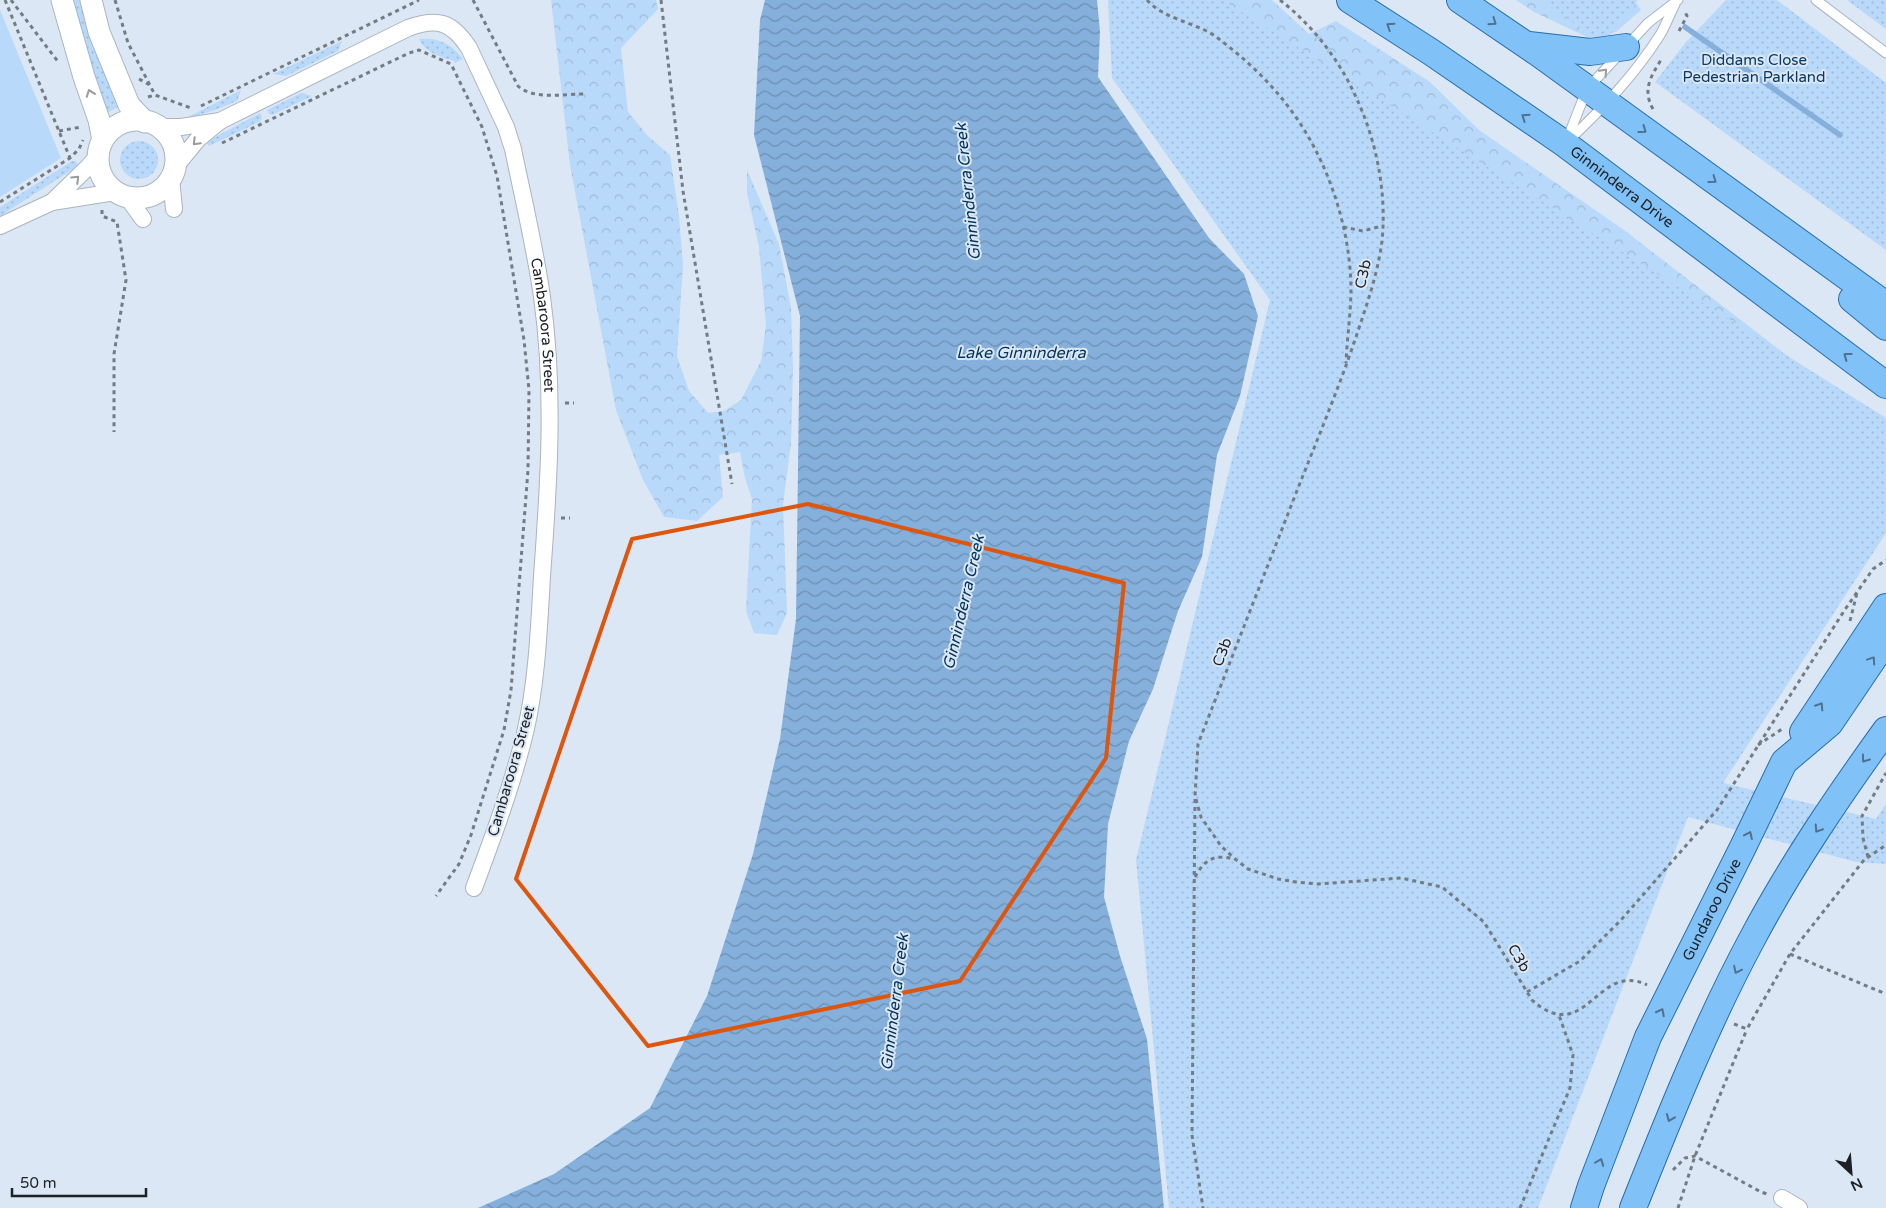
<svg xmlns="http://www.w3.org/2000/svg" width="1886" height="1208" viewBox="0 0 1886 1208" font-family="'Varela Round',sans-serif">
<defs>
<pattern id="forest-crowns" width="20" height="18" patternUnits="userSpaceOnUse" patternTransform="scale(1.25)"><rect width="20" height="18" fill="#b9d9fa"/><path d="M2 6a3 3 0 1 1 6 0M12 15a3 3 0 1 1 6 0" fill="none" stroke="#9fbad6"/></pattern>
<pattern id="park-dots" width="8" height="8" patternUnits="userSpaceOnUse" patternTransform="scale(1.25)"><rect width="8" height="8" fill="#b9d9fa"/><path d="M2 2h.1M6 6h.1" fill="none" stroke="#9fbad6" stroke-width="1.8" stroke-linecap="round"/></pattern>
<pattern id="water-waves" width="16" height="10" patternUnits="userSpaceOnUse" patternTransform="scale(1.25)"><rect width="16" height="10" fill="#85b0dc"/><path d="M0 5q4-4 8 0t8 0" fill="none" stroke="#6c8fb2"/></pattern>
</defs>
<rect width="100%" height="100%" fill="#dbe7f4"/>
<path fill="#b9d9fa" d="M0,10l61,148 -61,39z"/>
<path fill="url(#forest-crowns)" d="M551,0h105l2,9 -37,39 7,64 20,24 22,19 9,61 4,49 -6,91 12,35 19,22 16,-2 17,-11 20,-39 5,-36 -7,-78 -12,-54v-23l32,74 12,64 2,60 -2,75 -8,62 4,108 -10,22 -23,-2 -8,-22 6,-112 -7,-21 -5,-26 -21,3 4,42 -26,24 -33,-4 -21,-37 -27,-70 -46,-245z
M1180,0h92l37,34 27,-13 94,61 49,48 145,100 222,171z
M1516,0h118l7,10 -25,22 -27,6 -55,-26z"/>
<path fill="url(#park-dots)" d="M69,0h16l35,106 -13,7z
M1108,0h115l663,418v115l-163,250 153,36 10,-15v60l-30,-2 -168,-45 -150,391h-369l-33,-348 134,-560 -158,-222z
M1542,0h96l-35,44z
M1726,0h51l109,83v167l-231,-168 31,-40z
M1847,0h39v29z
M419,39c19,-2 33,5 44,20l-8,4 -1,-2c-15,-5 -27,-7 -35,-22z
M342,41l-4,10 -52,25 -13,-2z
M241,90l-4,11 -22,9 -26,8 1,-2z
M301,93l11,3 -40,19 -3,-1 -2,-4z
M260,113l2,4 -1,4 -52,25 -3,-4z
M120 160a19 19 0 1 1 38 0a19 19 0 1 1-38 0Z
M72,161h4l2,5 -78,50v-9z"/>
<path fill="url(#water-waves)" d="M765,0h332l3,32 -2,45 111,161 35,36 14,42 -18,80 -23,59 -15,102 -24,54 -25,78 -24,52 -21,83 -4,73 16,59 27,83 17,169h-686l76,-34 96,-66 57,-112 46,-142 27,-115 16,-120 4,-303 -46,-181 6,-115z"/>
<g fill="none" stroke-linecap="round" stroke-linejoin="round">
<path stroke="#85b0dc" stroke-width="5.5" d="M1685,27l155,108"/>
<defs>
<path id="service" d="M1816,0l70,53
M1566,142l21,-53 61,-66 30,-23
M1567,142c35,-33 67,-66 93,-107 6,-10 10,-21 15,-31"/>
<g id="minor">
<path d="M159,127h22l39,-6"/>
<path id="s1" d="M176,166l22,-27 22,-18 188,-93c30,-11 44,-6 61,20l37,79 7,22c10,49 22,98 29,148 13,93 7,185 0,279 -3,52 -5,106 -17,157 -13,53 -32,104 -51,155"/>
<path d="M171,178l3,31"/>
<path d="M127,197l16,22"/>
<path d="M52,202l36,-35 11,-12"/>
<path d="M0,226l52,-24 63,-10"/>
<path d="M1782,1198l17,10"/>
</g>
<path id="tertiary" d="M62,0l22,77 15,43 4,20
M91,0l8,32 30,73 16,17
M98 159a39 39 0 1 1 78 0a39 39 0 1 1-78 0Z"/>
<g id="primary">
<path id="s2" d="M1350,0l81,52 134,92 321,241"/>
<path d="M1460,0l78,53 348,252"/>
<path d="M1529,45l61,7 36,-5"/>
<path d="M1852,299l34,28"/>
<path d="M1803,732l83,-125"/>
<path id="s3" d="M1584,1208l7,-22 57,-149 95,-190 41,-85 46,-39 56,-83"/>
<path d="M1633,1208c36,-90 72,-181 118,-267 39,-74 86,-143 135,-211"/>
</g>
</defs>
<use href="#service" stroke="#a9b5c1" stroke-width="11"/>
<use href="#minor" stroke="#a9b5c1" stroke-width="18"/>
<use href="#tertiary" stroke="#a9b5c1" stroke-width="23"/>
<use href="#primary" stroke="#266eab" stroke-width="28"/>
<path stroke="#737b83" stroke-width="3" stroke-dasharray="4 4" stroke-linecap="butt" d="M5,0l65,158
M11,0l48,63
M115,0l13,43 27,52
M473,0l45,86c15,14 46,8 67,8
M661,0l22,191 49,293
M1147,0c19,21 51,22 72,39 25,19 49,41 68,66 39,50 63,119 64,183 0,24 -4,50 -5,75
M1280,0c32,25 58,58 75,95 21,44 32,96 27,146 -4,31 -14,60 -24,90 -17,51 -38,102 -58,152 -34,87 -68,174 -102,261l-3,52 6,21 20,29 14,13 13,10 30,10 18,3 22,2 83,-6 41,9 42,35 48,78c54,48 65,-40 115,-15
M1679,31l8,-15 -2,-4
M139,79l11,6
M148,97l7,-2 36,13
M201,106l218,-106
M1653,109c-11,-19 -2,-33 8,-49
M59,131l22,-4
M222,143l187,-90 10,-3 32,14 31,63 15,49 27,164 5,50 -1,80 -17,220 -7,40 -33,105 -12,29 -23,32
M0,202l70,-44 9,-9 4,-9
M102,210v6l15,6 9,58 -12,74v78
M1343,227l20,4 19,-5
M565,403h9
M561,518h9
M1850,621l7,-28
M1758,745l24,-16
M1195,799l-3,336 11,73
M1868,857l-5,-19 -1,-22 24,-43
M1195,877c10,-18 19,-23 39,-18
M1790,954l96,40
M1527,992l53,-31 41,-41 96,-110 127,-199 29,-42 13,-9
M1734,1024l13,5 43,-75 74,-94 22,-15
M1673,1170l12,-12 10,-2 66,36 6,2
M1520,1208l50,-120 3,-33 -14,-40
M1678,1208l17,-52 52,-127"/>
<use href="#service" stroke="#fff" stroke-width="9"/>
<use href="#minor" stroke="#fff" stroke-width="16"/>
<use href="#tertiary" stroke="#fff" stroke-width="21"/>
<use href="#primary" stroke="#80c1f8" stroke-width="26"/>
</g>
<defs><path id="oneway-chevron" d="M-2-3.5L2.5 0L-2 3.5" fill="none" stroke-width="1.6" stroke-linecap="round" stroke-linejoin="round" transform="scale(1.25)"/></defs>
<g stroke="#4e718f">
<use href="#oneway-chevron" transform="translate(1493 22) rotate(35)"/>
<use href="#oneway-chevron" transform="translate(1390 26) rotate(-147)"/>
<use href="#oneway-chevron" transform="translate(1525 117) rotate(-145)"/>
<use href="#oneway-chevron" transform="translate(1643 130) rotate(36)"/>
<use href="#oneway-chevron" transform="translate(1713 180) rotate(36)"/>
<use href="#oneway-chevron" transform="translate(1847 356) rotate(-143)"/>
<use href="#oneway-chevron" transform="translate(1872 660) rotate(-56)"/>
<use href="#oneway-chevron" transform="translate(1820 706) rotate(-57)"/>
<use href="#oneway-chevron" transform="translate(1865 759) rotate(126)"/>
<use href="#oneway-chevron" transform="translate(1818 829) rotate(123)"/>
<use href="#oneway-chevron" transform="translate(1749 835) rotate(-65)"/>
<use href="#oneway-chevron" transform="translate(1737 970) rotate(116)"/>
<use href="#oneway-chevron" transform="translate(1661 1012) rotate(-63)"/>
<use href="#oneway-chevron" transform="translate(1670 1118) rotate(112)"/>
<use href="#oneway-chevron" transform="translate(1600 1162) rotate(-69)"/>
</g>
<g stroke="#999b9d">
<use href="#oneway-chevron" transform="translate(1604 72) rotate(-47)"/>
<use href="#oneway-chevron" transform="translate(90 93) rotate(-110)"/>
<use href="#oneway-chevron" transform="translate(196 142) rotate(135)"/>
<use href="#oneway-chevron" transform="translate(76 179) rotate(-44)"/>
</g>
<path fill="none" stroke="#de560d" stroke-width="4" stroke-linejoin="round" d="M808,504l316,79 -18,175 -146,223 -312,65 -132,-167 116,-340z"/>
<g text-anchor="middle" stroke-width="4" stroke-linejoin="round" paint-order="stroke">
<g font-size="15" fill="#093a63" stroke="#dbe7f4">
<text x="1754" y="65">Diddams Close<tspan x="1754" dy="17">Pedestrian Parkland</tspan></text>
</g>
<g font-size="15" fill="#1d2126" stroke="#dbe7f4">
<text dy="5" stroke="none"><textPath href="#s2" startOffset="330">Ginninderra Drive</textPath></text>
<text transform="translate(1363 274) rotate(-77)" y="5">C3b</text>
<text dy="5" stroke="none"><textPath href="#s1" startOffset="634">Cambaroora Street</textPath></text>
<text transform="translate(1222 652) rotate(-69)" y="5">C3b</text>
<text transform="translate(511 771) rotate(-74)" y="5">Cambaroora Street</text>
<text dy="5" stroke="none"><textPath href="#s3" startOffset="325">Gundaroo Drive</textPath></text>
<text transform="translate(1519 958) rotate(59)" y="5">C3b</text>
</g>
<g font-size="16" font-style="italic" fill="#00335b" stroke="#dbe7f4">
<text transform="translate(967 192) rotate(-96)" y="6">Ginninderra Creek</text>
<text x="1021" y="358">Lake Ginninderra</text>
<text transform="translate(963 602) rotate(-77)" y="6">Ginninderra Creek</text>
<text transform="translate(894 1002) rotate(-83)" y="6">Ginninderra Creek</text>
</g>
</g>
<g transform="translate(1851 1173) rotate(154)" stroke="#dbe7f4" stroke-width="4" paint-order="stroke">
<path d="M0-4L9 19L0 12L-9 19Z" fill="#1d2126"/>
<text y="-8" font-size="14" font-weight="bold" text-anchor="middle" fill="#1d2126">N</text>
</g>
<path d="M12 1188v8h134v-8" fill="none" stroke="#1d2126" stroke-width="2.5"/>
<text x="20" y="1188" font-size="15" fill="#1d2126" stroke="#dbe7f4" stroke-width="4" paint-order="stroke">50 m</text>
</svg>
